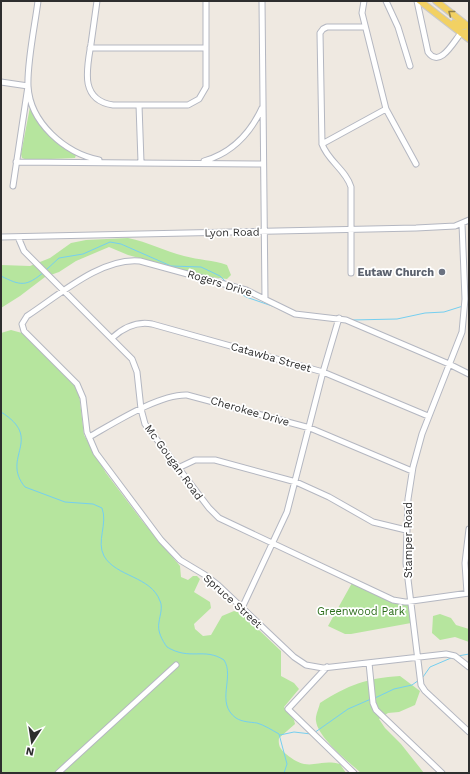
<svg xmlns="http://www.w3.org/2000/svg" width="470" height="774" viewBox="0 0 470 774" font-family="'Work Sans',sans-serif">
<rect width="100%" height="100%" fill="#efe9e1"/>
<path fill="#b6e59e" d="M30,107l4,1c8,20 25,34 42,47l-1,3 -48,2 -5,-2 -1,-4z
M128,238c20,4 37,13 56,18 15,4 29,4 43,9l4,10 -4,4 -17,-2 -82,-22 -19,-8 -33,14 -17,11 -14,5 -25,19 -19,12v-43l29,1 20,-8 21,-15 15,-3z
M11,330l11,3 51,48 6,12 5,42 22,38 37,49 37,44 1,11 7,3 5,-4h4l3,3 -6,13 16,10 1,6 -17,16 1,5 8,7 8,-1 11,-19 12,-5 7,2 40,38v25l13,7 5,6 -15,18 10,13 1,4 -16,14c-1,7 1,11 7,16 24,20 30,4 54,10l6,9h-345v-440z
M352,583l40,19 16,2 3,19 -60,11h-6l-17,-8z
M440,614l11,4 5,7 13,4v13l-14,-5 -15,3 -8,-7 1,-17z
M400,676l20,15 -5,14 -16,7 -11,1 -9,6 6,9 16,16 23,29h-63c-12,-11 -43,-35 -45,-52 -1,-5 3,-13 4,-18 28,-18 47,-25 80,-27z"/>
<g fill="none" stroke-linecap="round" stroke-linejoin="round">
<path stroke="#75cff0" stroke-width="1" d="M46,270l13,-12 24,-4 27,-12 11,2 50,22 30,1 19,9 6,6
M1,276c20,10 25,11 43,-4
M235,289l11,8 29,10
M325,320l10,1
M352,320l45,-1 28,-6 19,-1 19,-6
M1,412c44,27 -1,45 24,75l40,15 28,2 9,4c6,16 -6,33 2,48 12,21 47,20 56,45 3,6 0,14 -1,21 -2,9 3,18 8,25 23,14 37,0 57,13 11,17 -9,43 12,58 6,4 14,4 21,5 7,2 15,7 22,11l8,30 -3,9
M458,656l11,-2
M423,677l7,-10 21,-9
M375,698l19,-9 18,-4 7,-5
M314,733l34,-24 23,-10
M280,735l14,-3 17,2"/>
<defs>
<path id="minor" d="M38,1c-3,24 -11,61 -10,85 2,37 37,67 71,74
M97,1c-2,14 -4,29 -6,43 -4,24 -12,56 22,61h75l11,-6 7,-12v-86
M262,1l3,298
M364,1l-2,12 24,96 30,55
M386,1l12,26 12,39
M417,1l11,51c12,17 26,-11 33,-19
M90,48h116
M1,82l27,4 -15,100
M139,105l2,57
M322,144l64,-35
M204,161c28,-8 46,-27 58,-53
M16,162l247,2
M462,224l3,75 -3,33 -40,102 -9,33 -5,32 -2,64 15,122 4,6 44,41
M1,237l415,-9 39,-2 14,-6
M18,237l6,14 108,108 5,13 4,37 4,15 64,84 10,10 174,82 12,2 64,-9
M351,273v-86c-5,-17 -23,-26 -29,-43l-2,-111 3,-4 4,-2h38
M112,338c11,-10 24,-17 40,-14l171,48 105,44
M469,374l-20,-10 -103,-44 -51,-6 -49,-24 -106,-29c-39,-4 -82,35 -113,55l-5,8 2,7 53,53 6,14 4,34 9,21 65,87 19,20 25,15 13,10 76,72 12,8 17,3 123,-14 9,2 14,11
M89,437c25,-14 70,-43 98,-42l123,33 102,43
M178,468l17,-8h20l81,22 33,15 44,25 33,8
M467,593l-2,-30 4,-34
M242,608l45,-96 36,-140 16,-54
M369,663l4,40 3,7 66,63
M327,667l-39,42 66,64
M58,773l118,-108"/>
<path id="major" d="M420,1l49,38
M436,1l33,26
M454,23l6,4 7,-2
M461,33l8,-1"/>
</defs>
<use href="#minor" stroke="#b4b7c1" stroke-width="7"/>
<use href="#major" stroke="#c9c9c9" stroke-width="8"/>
<use href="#minor" stroke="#fff" stroke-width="5"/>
<use href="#major" stroke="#f2d163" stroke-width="6"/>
</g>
<defs><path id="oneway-chevron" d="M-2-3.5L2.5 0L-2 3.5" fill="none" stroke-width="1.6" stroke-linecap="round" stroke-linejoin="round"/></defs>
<use stroke="#908048" href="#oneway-chevron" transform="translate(451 13) rotate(-142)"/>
<circle fill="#6b7280" stroke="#fff" stroke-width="1.5" cx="442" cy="272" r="4"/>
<g text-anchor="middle" stroke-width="3.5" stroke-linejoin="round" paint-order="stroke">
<g font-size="11" fill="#2e2e2e" stroke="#fff">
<text transform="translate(232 232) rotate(-1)" y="4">Lyon Road</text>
<text transform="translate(220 283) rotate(17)" y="4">Rogers Drive</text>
<text transform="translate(271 357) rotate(16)" y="4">Catawba Street</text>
<text transform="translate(250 411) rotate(16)" y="4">Cherokee Drive</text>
<text transform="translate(174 462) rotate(54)" y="4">Mc Gougan Road</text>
<text transform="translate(408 540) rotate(-90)" y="4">Stamper Road</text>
<text transform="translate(233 601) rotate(42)" y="4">Spruce Street</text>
</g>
<g font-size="11" font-weight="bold" fill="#5b616d" stroke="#fff" text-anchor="end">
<text x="434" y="276">Eutaw Church</text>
</g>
<g font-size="11" fill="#2c6e1b" stroke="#fff">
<text x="361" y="615">Greenwood Park</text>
</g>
</g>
<rect width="470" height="774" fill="none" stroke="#2e2e2e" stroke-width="4"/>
<g transform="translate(32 742) rotate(192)" stroke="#ffffff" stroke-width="3" paint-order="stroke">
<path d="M0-3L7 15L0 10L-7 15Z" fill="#2e2e2e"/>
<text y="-6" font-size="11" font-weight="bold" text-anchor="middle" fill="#2e2e2e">N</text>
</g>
</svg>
